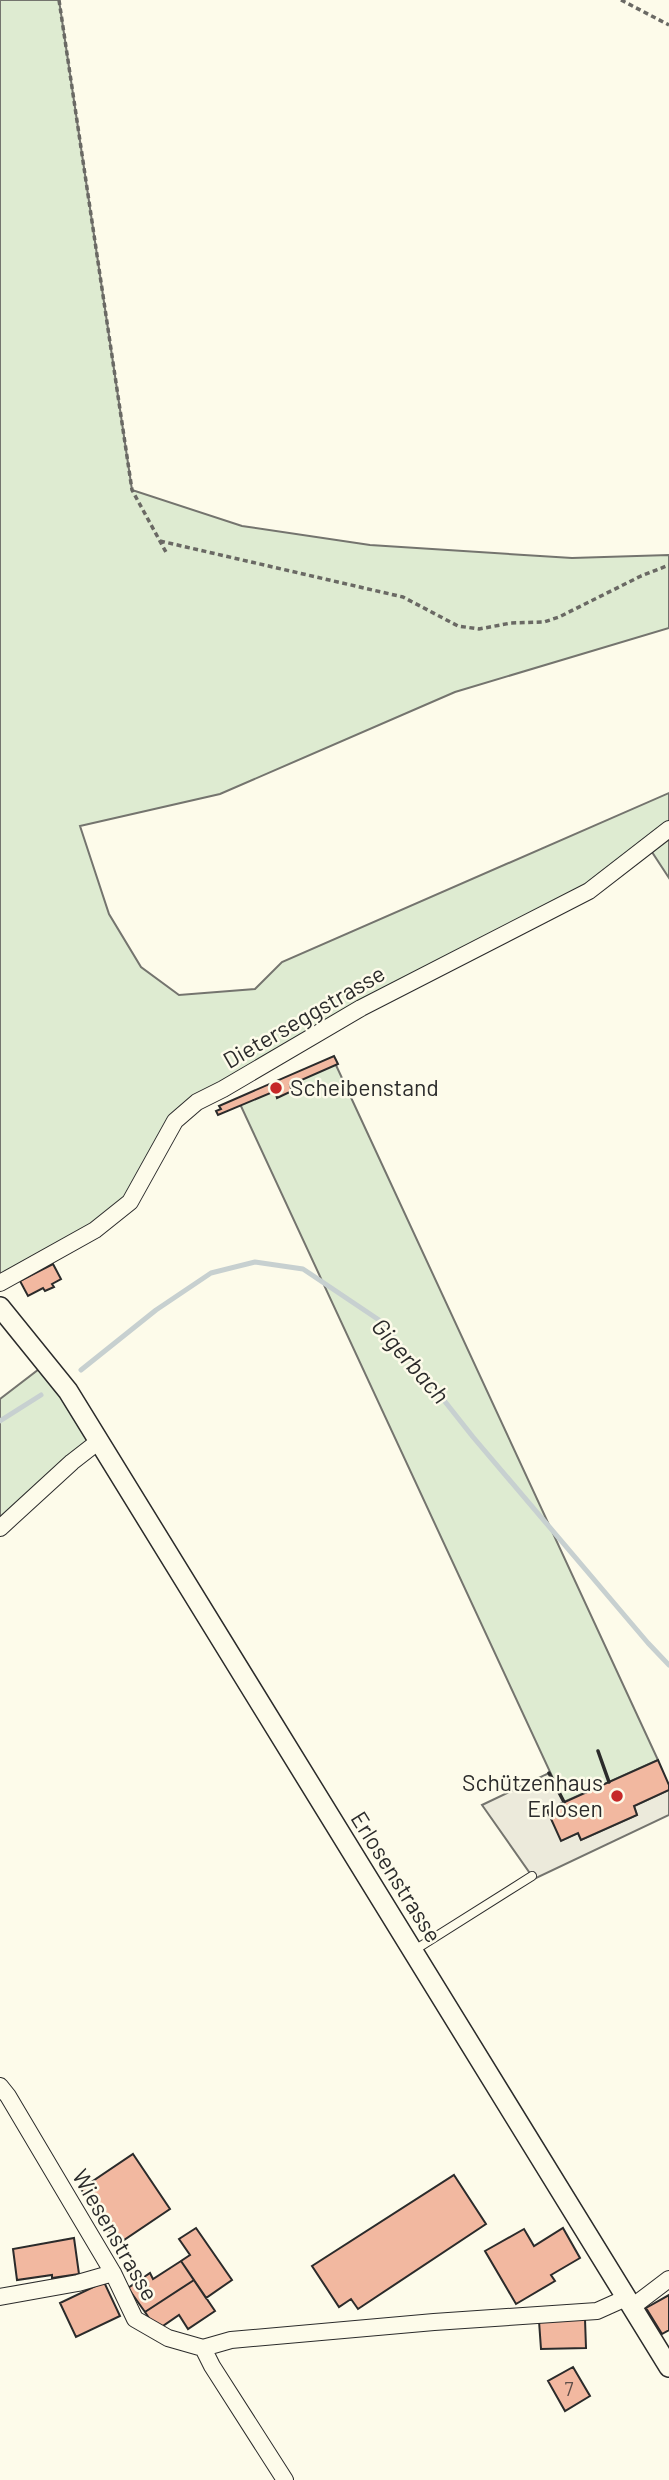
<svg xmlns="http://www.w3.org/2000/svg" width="669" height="2480" viewBox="0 0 669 2480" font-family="Barlow,sans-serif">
<rect width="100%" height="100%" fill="#fdfbea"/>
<path fill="#deebd1" stroke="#74746e" stroke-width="2" d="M0,0h59l73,490 110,36 128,19 202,13 97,-3v73l-214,64 -235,102 -140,32 29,88 32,53 38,28 76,-6 27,-27 387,-169v85l-21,-32 -59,45 -392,211 -67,100 -130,81z
M335,1063l323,697 -94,42 -324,-698z
M47,1363l52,78 -99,87v-129z"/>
<path fill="#eceadb" stroke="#74746e" stroke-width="2" d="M549,1773l15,29 -17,8 15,30 16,-7 3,7 56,-25 -3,-9 35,-16v25l-135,64 -52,-74z"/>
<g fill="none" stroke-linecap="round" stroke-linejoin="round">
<path stroke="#c7d0d0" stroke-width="5" d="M81,1370l75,-60 55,-37 44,-11 48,7 79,53 91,115 175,206 21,22
M0,1421l41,-26"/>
</g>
<path fill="#f2b8a0" stroke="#2b2b2b" stroke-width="2" d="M334,1056l4,8 -48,21 2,6 -15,7 -2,-7 -57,24 -2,-4 5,-2 -2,-3z
M53,1264l8,15 -9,5 2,3 -9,4 -2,-3 -15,8 -8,-15z
M658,1760l11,25v5l-35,16 3,9 -56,25 -3,-7 -17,8 -14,-31z
M133,2154l37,55 -52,35 -37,-55z
M454,2175l32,49 -128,85 -7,-10 -12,8 -27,-41z
M196,2228l36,52 -26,18 -25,-37 9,-6 -11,-16z
M563,2228l17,30 -29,17 4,6 -39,23 -31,-53 39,-22 10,17z
M74,2238l5,36 -27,4v-3l-35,5 -4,-31z
M181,2261l13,19 -49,32 -17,-24 22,-15 3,6z
M194,2280l21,31 -27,18 -9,-14 -22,15 -12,-18z
M104,2282l16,34 -44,21 -16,-34z
M669,2295v35l-7,4 -16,-26z
M585,2319l1,29 -45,1 -2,-28z
M573,2367l17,29 -25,15 -17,-30z"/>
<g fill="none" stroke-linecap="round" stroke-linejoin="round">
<defs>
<path id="service" d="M413,1951l119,-75"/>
<path id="minor" d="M0,1283l95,-53 35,-28 45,-81 22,-19 26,-13 138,-81 228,-117 80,-62
M0,1528l72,-66 27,-21
M0,2086l8,10 105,177 22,46 33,19 35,10 9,18 73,114
M0,2297l78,-14 35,-10
M632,2307l37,-28
M203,2348l28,-8 203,-18 163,-11 29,-13"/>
<path id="tertiary" d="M0,1307l68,84 601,976"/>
</defs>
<use href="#service" stroke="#2b2b2b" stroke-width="10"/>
<use href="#minor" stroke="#2b2b2b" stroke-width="18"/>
<use href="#tertiary" stroke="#2b2b2b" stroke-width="22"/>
<path stroke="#6a6964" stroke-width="3.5" stroke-dasharray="5 3.5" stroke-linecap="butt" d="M59,0l73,490 35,64
M621,0l48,25
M160,541l243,56 55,29 21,3 32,-6 33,-1 15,-5 82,-41 28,-11"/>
<use href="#service" stroke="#fdfbea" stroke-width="8"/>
<use href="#minor" stroke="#fdfbea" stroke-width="16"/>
<use href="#tertiary" stroke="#fdfbea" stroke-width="19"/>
<path stroke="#2b2b2b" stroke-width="3.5" d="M598,1751l11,31
M549,1773l15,29"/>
</g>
<g fill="#c62828" stroke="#fdfbea" stroke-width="2.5">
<circle cx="276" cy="1088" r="7"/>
<circle cx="617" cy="1796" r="7"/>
</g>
<g text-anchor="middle" stroke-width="5" stroke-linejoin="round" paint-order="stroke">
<g font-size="19" fill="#5d4e48">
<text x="569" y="2396">7</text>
</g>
<g font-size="23" fill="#2b2b2b" stroke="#fdfbea">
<text transform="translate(304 1017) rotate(-30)" y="8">Dieterseggstrasse</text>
<text transform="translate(396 1877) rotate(58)" y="8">Erlosenstrasse</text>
<text transform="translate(115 2235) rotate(60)" y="8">Wiesenstrasse</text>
</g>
<g font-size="23" fill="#2b2b2b" stroke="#fdfbea" text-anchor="start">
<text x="290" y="1096">Scheibenstand</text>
<text x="603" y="1791" text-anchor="end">Schützenhaus<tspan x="603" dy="26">Erlosen</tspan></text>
</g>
<g font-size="24" font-style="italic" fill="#2b2b2b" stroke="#fdfbea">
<text transform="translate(410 1361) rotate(49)" y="8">Gigerbach</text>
</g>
</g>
</svg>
